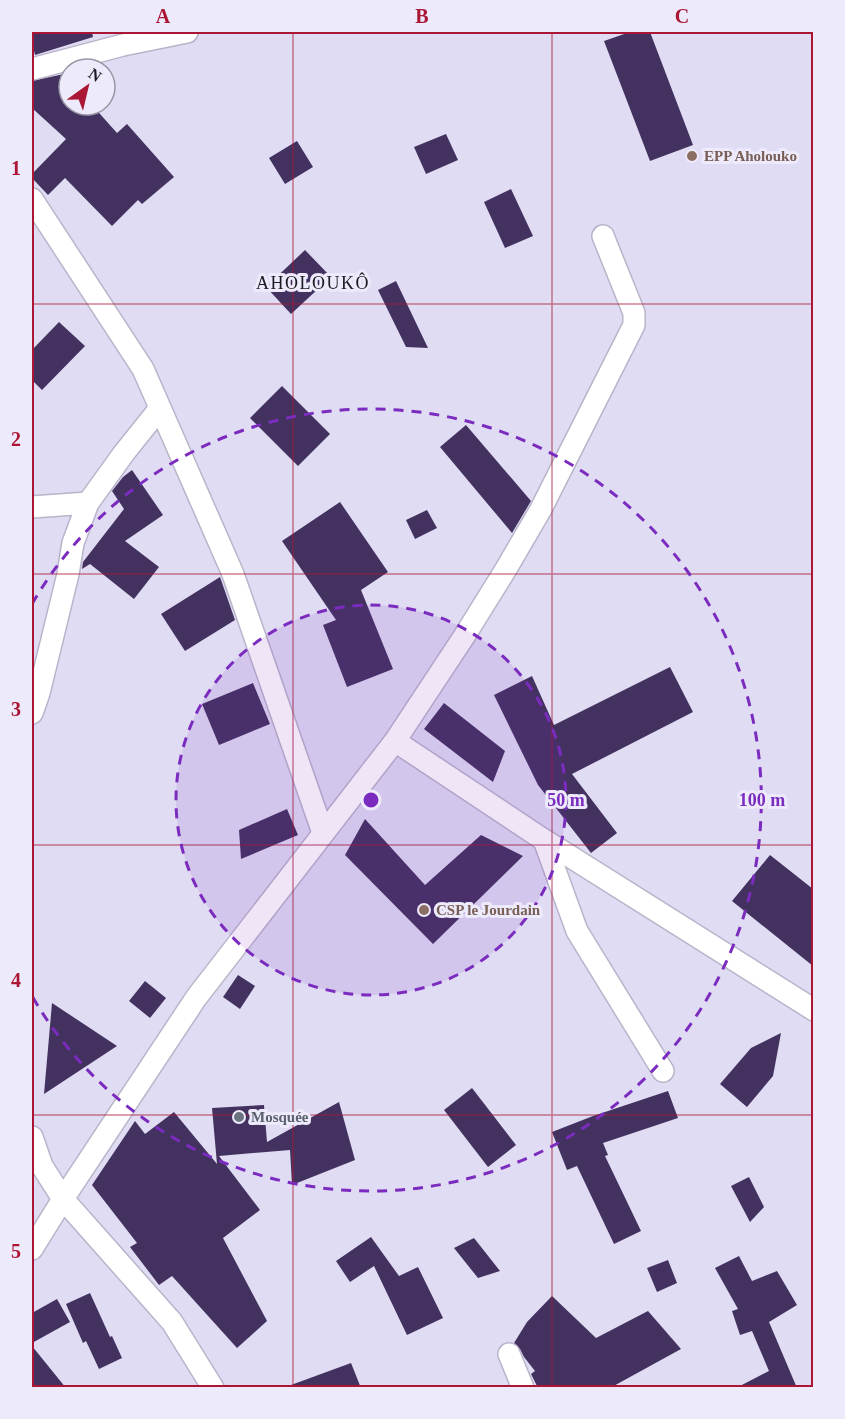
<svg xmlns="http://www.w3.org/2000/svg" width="845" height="1419" viewBox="0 0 845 1419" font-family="'Times New Roman',serif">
<rect width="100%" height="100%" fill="#e0dcf3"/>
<path fill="#433260" d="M32,32h60l1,5 -58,18 -3,-12z
M630,32h20l43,113 -43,16 -46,-120z
M64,74l5,5v26h23l25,28 10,-9 47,53 -32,27 -4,-4 -26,26 -47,-48 -17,17 -16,-17v-4l34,-35 -34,-31v-27z
M446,134l12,26 -32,14 -12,-27z
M297,141l16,26 -28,17 -16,-26z
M511,189l22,47 -28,12 -21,-46z
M305,250l26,27 -40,37 -25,-27z
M396,281l32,67 -22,-1 -28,-57z
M59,322l26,24 -43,44 -10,-10v-30z
M282,386l48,48 -32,32 -48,-48z
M466,425l65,76 -19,32 -72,-86z
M132,470l31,45 -38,26 34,26 -25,32 -44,-35 -8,5 1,-7 41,-53 -12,-18 11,-14z
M340,502l48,70 -27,18 32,79 -46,18 -24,-62 13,-5 -54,-79z
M427,510l10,18 -22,11 -9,-19z
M220,577l15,43 -50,31 -24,-37z
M670,667l23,45 -121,62 45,59 -26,20 -53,-68 -44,-90 38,-19 22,49z
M253,683l17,41 -51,21 -17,-41z
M444,703l61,48 -12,31 -69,-53z
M287,809l11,26 -57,24 -2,-29z
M365,819l60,66 56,-50 42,21 -90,88 -88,-89z
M770,855l43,34v77l-81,-65z
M238,975l17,11 -15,23 -17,-12z
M145,981l21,17 -16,20 -21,-17z
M52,1003l65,43 -73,48z
M781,1033l-8,43 -26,31 -27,-23 31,-36z
M472,1088l44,57 -28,22 -44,-57z
M668,1091l10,27 -75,25 5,12 -3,1 36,75 -27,13 -37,-78 -10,4 -15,-38 41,-16z
M339,1102l16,58 -63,25 -2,-35 -71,6 41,54 -37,28 44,83 -30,27 -65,-72 -13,9 -29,-38 7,-4 -45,-58 43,-64 10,13 29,-22 43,52 -5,-56 52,-3 3,37z
M749,1177l15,30 -14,15 -19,-36z
M371,1237l28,39 19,-9 25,51 -36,17 -33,-69 -24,16 -14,-21z
M474,1238l26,33 -22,7 -24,-30z
M739,1256l13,25 25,-10 20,34 -28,17 28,66h-61l33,-17 -17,-40 -12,4 -8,-24 6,-2 -23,-41z
M668,1260l9,23 -20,9 -10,-24z
M90,1293l20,44 2,-1 10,22 -23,11 -13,-28 -3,2 -17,-39z
M552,1296l44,42 52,-27 33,38 -71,39h-72l-7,-14 4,-3 -11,-14 -4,-8 -6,-6 13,-21z
M57,1299l13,23 -38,21v-30z
M32,1346l34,42h-34z
M351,1363l10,25h-69l-1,-3z"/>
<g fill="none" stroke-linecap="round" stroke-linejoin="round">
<defs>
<path id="street" d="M32,69l91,-24 64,-13
M32,199l111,170 90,205 90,259
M32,507l56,-4
M32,713l7,-20 29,-119 5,-31 15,-40 36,-50 36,-45
M395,741l149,99 270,170
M544,840l33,91 86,140
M32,1137l10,29 21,33 109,123 41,66
M32,1249l31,-50 133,-201 199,-257 70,-106 41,-66 35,-60 93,-184v-12l-31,-77
M509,1354l14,34"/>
</defs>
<use href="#street" stroke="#b8b4ca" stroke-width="24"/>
<use href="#street" stroke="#fff" stroke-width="21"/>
</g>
<path fill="none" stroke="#ac1635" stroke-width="1.5" stroke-opacity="0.55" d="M293,32v1356M552,32v1356M32,304h782M32,574h782M32,845h782M32,1115h782"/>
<circle cx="371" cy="800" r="195" fill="#7b2cbf" fill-opacity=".12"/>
<g fill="none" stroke="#7b2cbf" stroke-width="3" stroke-dasharray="10 8">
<circle cx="371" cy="800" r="195"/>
<path d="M32 604A391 391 0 1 1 32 996"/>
</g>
<g fill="#8d6e63" stroke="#edeafc" stroke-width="2">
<circle cx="692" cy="156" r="6"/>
<circle cx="424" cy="910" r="6"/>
</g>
<circle fill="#6b7280" stroke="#edeafc" stroke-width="2" cx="239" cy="1117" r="6"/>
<g text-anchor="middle" stroke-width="6" stroke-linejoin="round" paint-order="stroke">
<g font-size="15" font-weight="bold" fill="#785e54" stroke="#edeafc" text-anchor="start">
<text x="704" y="161">EPP Aholouko</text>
<text x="436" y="915">CSP le Jourdain</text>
</g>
<g font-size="15" font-weight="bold" fill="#5b616d" stroke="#edeafc" text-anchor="start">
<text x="251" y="1122">Mosquée</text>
</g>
<g font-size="18" letter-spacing="1.5" fill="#1b1921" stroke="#edeafc">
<text x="313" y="289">AHOLOUKÔ</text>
</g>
</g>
<circle cx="371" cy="800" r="9" fill="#7b2cbf" stroke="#edeafc" stroke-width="3"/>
<g font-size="18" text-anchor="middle" font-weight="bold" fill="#7b2cbf" stroke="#edeafc" stroke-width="6" stroke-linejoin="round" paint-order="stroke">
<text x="566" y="806">50 m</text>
<text x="762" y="806">100 m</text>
</g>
<rect width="845" height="1419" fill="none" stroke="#edeafc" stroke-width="66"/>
<g transform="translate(87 87) rotate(34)"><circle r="28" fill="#edeafc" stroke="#9996a4" stroke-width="1.5"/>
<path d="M0-4.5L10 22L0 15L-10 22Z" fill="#ac1635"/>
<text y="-9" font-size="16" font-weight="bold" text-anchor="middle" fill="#1b1921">N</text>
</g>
<rect x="33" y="33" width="779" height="1353" fill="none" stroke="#ac1635" stroke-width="2"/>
<g font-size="20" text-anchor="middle" font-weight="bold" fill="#ac1635">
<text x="163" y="23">A</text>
<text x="422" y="23">B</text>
<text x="682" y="23">C</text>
<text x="16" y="175">1</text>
<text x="16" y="446">2</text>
<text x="16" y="716">3</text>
<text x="16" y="987">4</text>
<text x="16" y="1258">5</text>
</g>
</svg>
